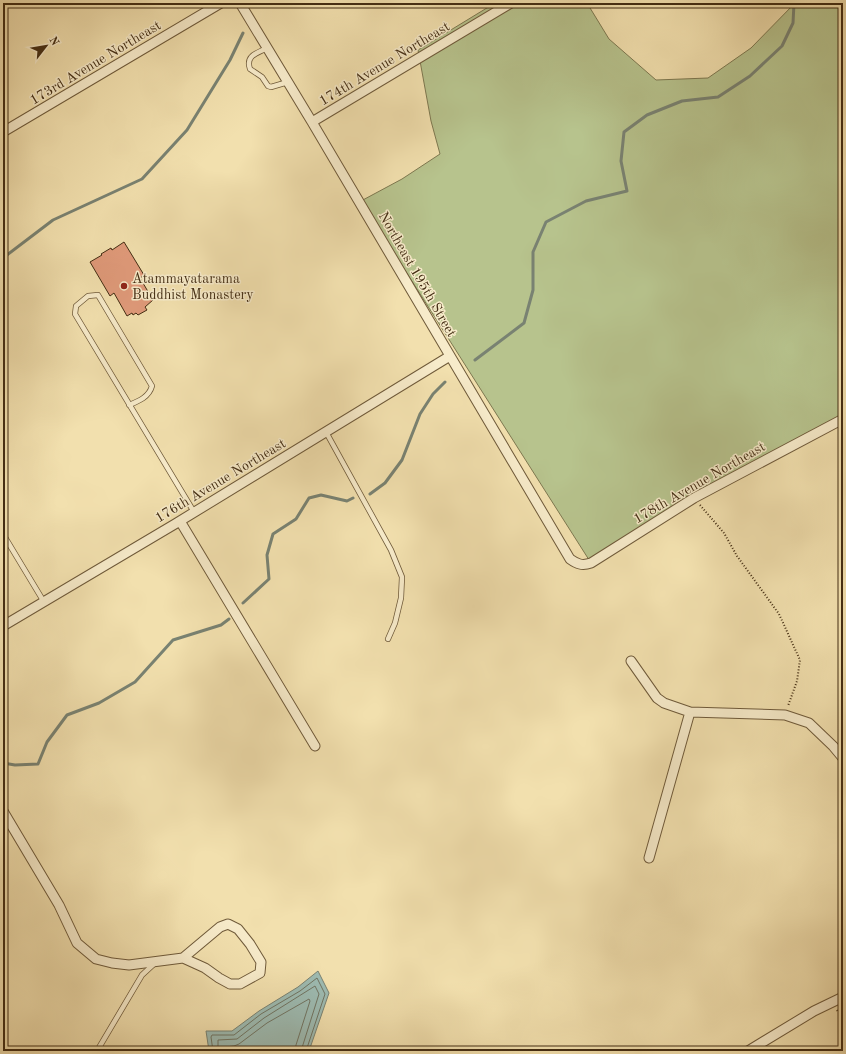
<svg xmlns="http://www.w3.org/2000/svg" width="846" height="1054" viewBox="0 0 846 1054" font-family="'Old Standard TT',serif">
<rect width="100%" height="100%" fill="#f2e0ae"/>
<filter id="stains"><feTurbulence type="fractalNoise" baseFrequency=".005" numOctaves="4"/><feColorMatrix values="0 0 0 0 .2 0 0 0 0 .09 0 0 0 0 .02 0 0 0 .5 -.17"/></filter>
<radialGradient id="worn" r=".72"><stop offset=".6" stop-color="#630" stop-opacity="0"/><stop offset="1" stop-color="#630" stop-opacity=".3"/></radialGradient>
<path fill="#b7c38d" stroke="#7d7850" d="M495,3h92l22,36 47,41 52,-2 43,-30 44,-45h48v416l-149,79 -103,65 -230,-362 41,-22 38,-25 -9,-33 -13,-71z"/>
<path fill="#9dbbb2" stroke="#798272" d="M318,971l11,22 -20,58h-100l-3,-20h26l27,-20 39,-24z"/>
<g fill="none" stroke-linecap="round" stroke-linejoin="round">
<path stroke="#707462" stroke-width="1" d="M213,1051l-2,-14 1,-2h22l27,-21 39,-23 17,-13 8,16 -19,57
M218,1051v-11l19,-1 27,-21 51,-32 4,8 -18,57
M224,1051l1,-4 9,-1 5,-2 28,-21 42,-24 1,2 -14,44 -1,6"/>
<path stroke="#798272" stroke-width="3" d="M266,5l1,-2
M3,258l50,-38 89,-41 45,-49 43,-70 13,-27
M475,360l49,-37 9,-33v-38l13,-30 40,-21 41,-10 -6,-30 3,-29 23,-17 35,-14 36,-4 32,-21 32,-30 11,-23 1,-20
M370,494l15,-11 17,-23 18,-46 13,-20 12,-12
M243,603l26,-24 -2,-24 6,-21 23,-15 13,-21 12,-3 26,6 6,-3
M3,763l12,2 23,-1 9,-22 20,-27 32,-12 36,-21 38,-42 48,-15 8,-6"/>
</g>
<path fill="#e09a7a" stroke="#432d13" d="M124,242l20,33 -4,3 13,22 -8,7 2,3 -9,5 -2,-2 -3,2 -1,-2 -5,3 -13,-23 -4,3 -20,-34 12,-7 -1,-1 10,-6 1,2z"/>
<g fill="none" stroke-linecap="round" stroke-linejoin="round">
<defs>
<path id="lane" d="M267,48c-9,5 -22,7 -17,21l12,8 6,9 3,1 17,-5
M129,405c10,-4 20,-8 23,-19l-54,-91 -10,1 -12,10 -1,8 119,198
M326,432l65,118 11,27 -1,21 -6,25 -7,16
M3,534l41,68
M97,1051l45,-76 13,-12"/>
<path id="street" d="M240,3l72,119 258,437c7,5 12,7 21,4l103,-65 149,-79
M312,122l199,-119
M3,132l218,-129
M180,521l135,225
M3,626l172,-102 275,-168
M631,661l26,37 7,5 26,9 95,3 24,8 24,23 10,12
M3,811l56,94 18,38 19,16 16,4 17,2 54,-7 37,-31 8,-3 10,5 12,15 11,18 -1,11 -20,11h-10l-11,-6 -14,-10 -22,-10
M649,858l41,-146
M748,1051l66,-40 29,-14"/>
</defs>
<use href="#lane" stroke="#6f5a3a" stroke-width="6"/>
<use href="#street" stroke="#6f5a3a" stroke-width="11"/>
<path stroke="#432d13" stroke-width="2" stroke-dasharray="1 2" stroke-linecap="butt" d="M700,505l24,28 13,23 42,58 21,46 -3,21 -9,25
M837,1010l6,9"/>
<use href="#lane" stroke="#f7ebca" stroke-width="4.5"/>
<use href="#street" stroke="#f7ebca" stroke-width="9"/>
</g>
<circle fill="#8f2418" stroke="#f7ebca" stroke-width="1.5" cx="124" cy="286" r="4"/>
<g text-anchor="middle" stroke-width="3" stroke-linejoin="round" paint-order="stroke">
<g font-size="14" fill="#432d13" stroke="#f7ebca">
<text transform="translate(95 62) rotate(-31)" y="5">173rd Avenue Northeast</text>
<text transform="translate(384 63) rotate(-31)" y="5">174th Avenue Northeast</text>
<text transform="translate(418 274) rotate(60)" y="5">Northeast 195th Street</text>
<text transform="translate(220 480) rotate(-31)" y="5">176th Avenue Northeast</text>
<text transform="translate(699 482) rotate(-30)" y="5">178th Avenue Northeast</text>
</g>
<g font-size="14" fill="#432d13" stroke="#f7ebca" text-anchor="start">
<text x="132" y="283">Atammayatarama<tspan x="132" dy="16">Buddhist Monastery</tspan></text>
</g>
</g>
<rect width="846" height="1054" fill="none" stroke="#f2e0ae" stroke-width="16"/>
<rect x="4" y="4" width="838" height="1046" fill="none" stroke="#432d13" stroke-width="2"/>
<rect x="8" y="8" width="830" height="1038" fill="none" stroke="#432d13"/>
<g transform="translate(46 46) rotate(59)" stroke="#f7ebca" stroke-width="3" paint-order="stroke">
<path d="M0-3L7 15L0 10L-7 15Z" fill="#432d13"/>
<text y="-6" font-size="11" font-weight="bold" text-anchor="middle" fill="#432d13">N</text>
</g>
<rect width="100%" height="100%" filter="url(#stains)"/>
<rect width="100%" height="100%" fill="url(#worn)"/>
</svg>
